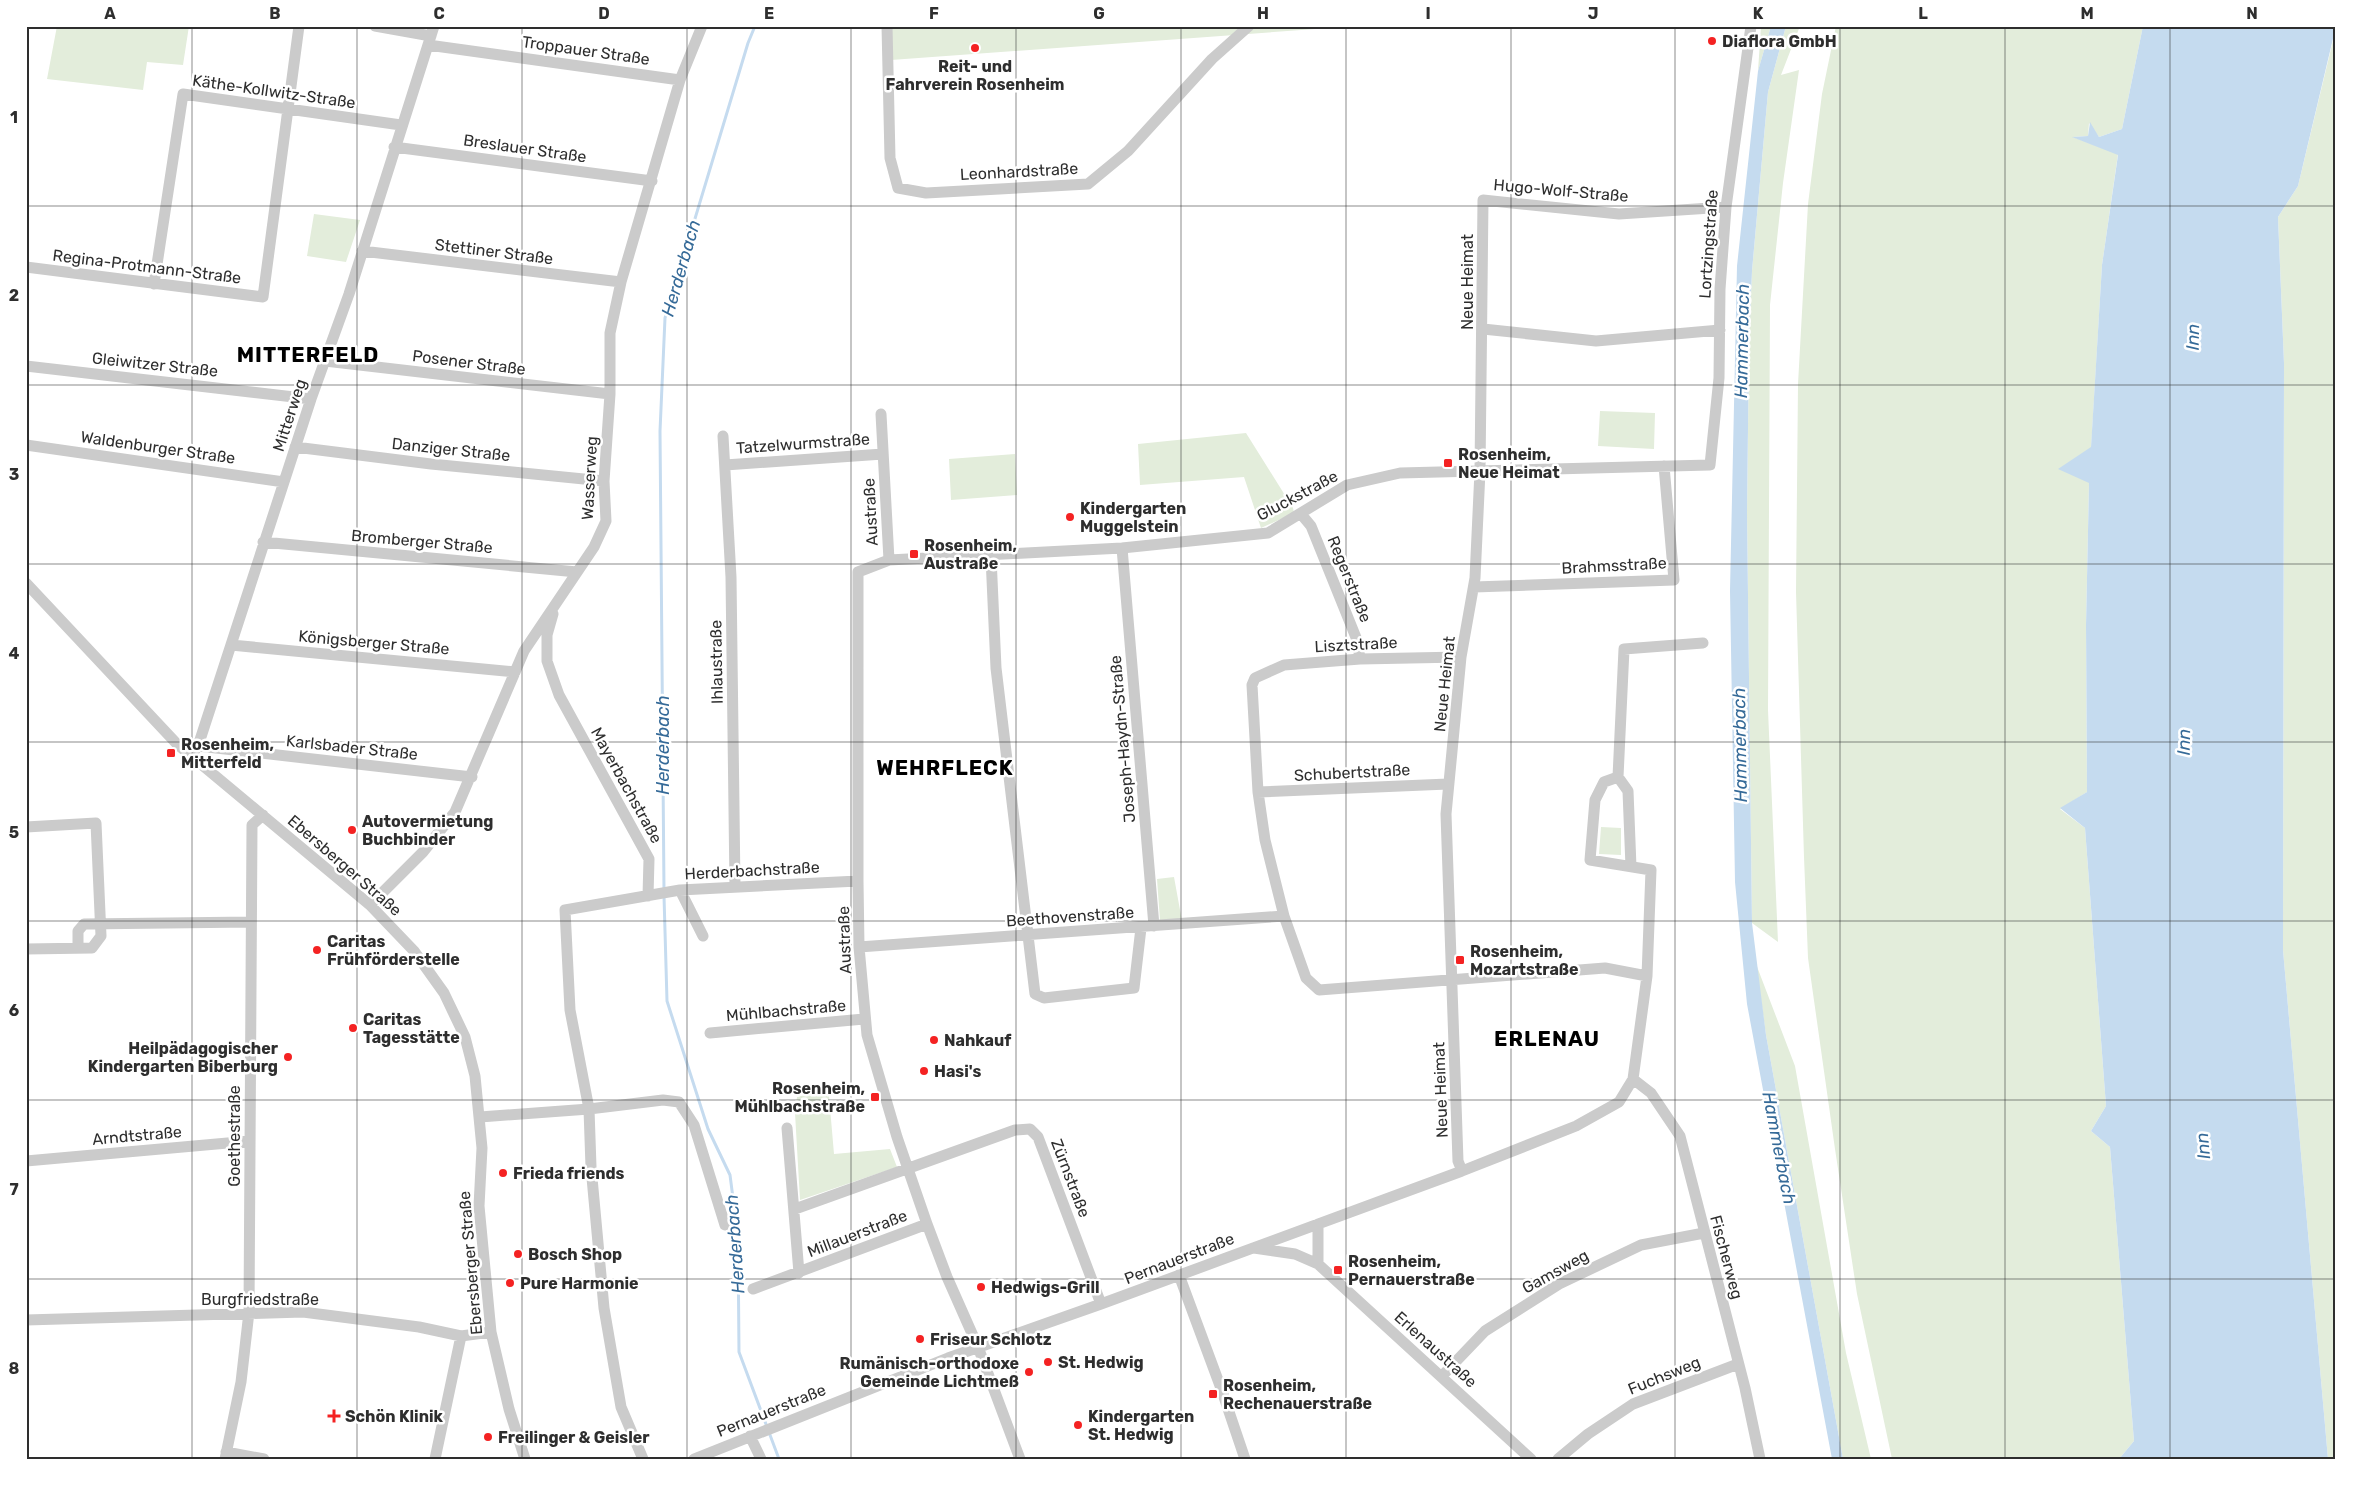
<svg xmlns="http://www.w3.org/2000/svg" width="2362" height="1485" viewBox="0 0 2362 1485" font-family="Rubik,sans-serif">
<rect width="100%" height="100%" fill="#fff"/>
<path fill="#e3eddb" d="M57,26h132l-6,39 -36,-3 -4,28 -96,-11z
M892,26h465l-466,34z
M1761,26h10l-13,45z
M1786,26h14l-19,49 18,-5 -16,113 -13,122 -2,405 10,232 -26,-19 -5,-410 2,-170 3,-72 16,-179z
M1836,26h307l-21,103 -23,8 -10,-14 -1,13 -15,1 45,17 -16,111 -13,218 -3,142 1,167 -27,17 25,19 21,278 -15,25 19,16 24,294 -15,18h-227l-35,-165 -22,-145 -27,-191 -4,-101 -8,-265 2,-208 10,-180 14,-110z
M2336,28v1431h-8l-45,-509 1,-587 -6,-146 20,-31z
M314,214l46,6 -14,42 -39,-6z
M1600,411l55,2 -1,36 -56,-3z
M1246,433l47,75 1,5 -33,15 -17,-51 -104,8 -2,-41z
M1015,454l2,41 -66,5 -2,-41z
M1601,827l20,1v27l-22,-1z
M1174,877l8,44 -22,-1 -3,-41z
M1756,964l39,102 51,287 25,106h-28l-77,-424z
M809,1094l20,2 5,58 56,-5 7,18 -97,33 -5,-87 2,-16z"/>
<path fill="#c5dbef" d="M1771,26h15l-18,66 -16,179 -3,72 -2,170 5,410 14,112 77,424h-11l-85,-455 -12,-122 -5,-291 7,-325 21,-195z
M2143,26h193l-38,160 -20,31 6,146 -1,587 45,509h-209l15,-18 -24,-294 -19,-16 15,-25 -21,-278 -25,-20 27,-16 -1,-167 3,-142 -31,-14 33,-22 11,-182 16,-110 -46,-18 16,-1 2,-14 9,15 23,-8z"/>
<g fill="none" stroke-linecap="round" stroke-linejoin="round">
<path stroke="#c5dbef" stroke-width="3" d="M664,890l-4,-459 5,-113 83,-275 7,-17
M664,896l3,105 41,128 22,46 8,62 1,115 40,107"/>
<path stroke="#cbcbcb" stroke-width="11" d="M375,26l56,10
M887,26l3,132 8,30 28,5 162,-9 40,-33 84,-92 37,-33
M428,45l252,35
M394,147l258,34
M362,251l259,31
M26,267l237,30 36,-271
M154,284l29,-190 218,31
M1483,329l113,12 124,-11
M325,361l285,33
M26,366l285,33
M881,414l8,146
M723,436l8,141 4,310
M26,445l258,37
M295,447l136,17 173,17
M725,465l158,-11
M1301,514l10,12 46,114 3,19
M263,542l314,30
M1122,548l32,378
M991,557l5,111 39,326 9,4 90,-10 7,-60
M26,583l151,161 193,161 44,46 30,42 21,44 10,39 7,72 -3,58 12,126 18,77 16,50
M1474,587l200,-7 -10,-114
M553,614l-6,21v26l12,34 90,164 -1,37
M231,645l284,27
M1461,657l-101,2 -76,6 -29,13 -3,7 6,107 7,48 19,76 22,62 13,12 286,-22 42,8
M198,746l274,31
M191,755l7,-9 113,-347 38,-105 85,-268
M1618,777l6,-128 79,-6
M1258,792l190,-8
M26,827l70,-4 5,113 -9,12 -66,1
M680,890l23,46
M370,905l53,-53 32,-40 69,-161 70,-104 12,-26 -2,-40 6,-87v-61l11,-51 59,-202 22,-54
M859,947l425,-31
M78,948v-17l6,-7 167,-2
M710,1033l154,-14
M1633,1079l18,14 29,43 65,252 15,71
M480,1117l109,-8 74,-9 16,2 15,23 31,100
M787,1128l12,145
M26,1161l224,-20
M1462,1171l-4,-10 -12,-347 15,-157 14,-79 5,-107 3,-271 136,14 107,-7
M795,1209l220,-79 15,-1 8,8 63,167
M1318,1224v40
M1254,1248l41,6 23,10 213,195
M1179,1275l43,116 23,68
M753,1289l174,-65
M26,1320l277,-8 116,15 42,9 30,-4
M1442,1376l43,-45 74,-47 82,-39 63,-12
M750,1436l11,23
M226,1452l38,7
M225,1459l16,-77 8,-70 3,-487 11,-10
M435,1459l26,-123
M643,1459l-22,-52 -17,-99 -13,-141 -2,-58 -19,-99 -5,-100 115,-20 178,-9
M694,1459l254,-101 153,-54 361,-133 114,-45 43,-24 14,-23 14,-103 4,-106 -61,-10 5,-60 9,-18 14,-5 10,14 3,76
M1020,1459l-42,-112 -31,-70 -20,-53 -30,-87 -30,-102 -8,-88 -1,-66v-309l31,-12 233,-12 146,-15 79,-48 53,-12 310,-8 9,-87 1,-89 6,-82 25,-181
M1558,1459l30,-25 45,-30 105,-40"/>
</g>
<path fill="none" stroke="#2e2e2e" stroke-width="1" stroke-opacity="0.55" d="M192,26v1433M357,26v1433M522,26v1433M687,26v1433M851,26v1433M1016,26v1433M1181,26v1433M1346,26v1433M1511,26v1433M1675,26v1433M1840,26v1433M2005,26v1433M2170,26v1433M26,206h2310M26,385h2310M26,564h2310M26,742h2310M26,921h2310M26,1100h2310M26,1279h2310"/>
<g fill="#f42222" stroke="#fff" stroke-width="2">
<circle cx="1712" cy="41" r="5"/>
<circle cx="975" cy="48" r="5"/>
<rect x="1443" y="458" width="10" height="10" rx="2.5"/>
<circle cx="1070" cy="517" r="5"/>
<rect x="909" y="549" width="10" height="10" rx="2.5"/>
<rect x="166" y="748" width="10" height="10" rx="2.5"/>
<circle cx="352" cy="830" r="5"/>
<circle cx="317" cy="950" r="5"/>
<rect x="1455" y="955" width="10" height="10" rx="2.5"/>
<circle cx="353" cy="1028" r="5"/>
<circle cx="934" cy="1040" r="5"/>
<circle cx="288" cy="1057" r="5"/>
<circle cx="924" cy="1071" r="5"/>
<rect x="870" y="1092" width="10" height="10" rx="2.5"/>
<circle cx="503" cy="1173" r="5"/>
<circle cx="518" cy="1254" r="5"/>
<rect x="1333" y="1265" width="10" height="10" rx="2.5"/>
<circle cx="510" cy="1283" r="5"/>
<circle cx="981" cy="1287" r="5"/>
<circle cx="920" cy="1339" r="5"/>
<circle cx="1048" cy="1362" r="5"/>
<circle cx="1029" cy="1372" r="5"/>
<rect x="1208" y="1389" width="10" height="10" rx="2.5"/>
<path d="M331.5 1408.5h5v5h5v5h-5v5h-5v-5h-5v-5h5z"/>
<circle cx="1078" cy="1425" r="5"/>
<circle cx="488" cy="1437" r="5"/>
</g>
<g text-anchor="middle" stroke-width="5" stroke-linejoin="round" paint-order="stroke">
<g font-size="16" font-weight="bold" fill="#2e2e2e" stroke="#fff" text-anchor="start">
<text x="1722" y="47">Diaflora GmbH</text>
<text x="975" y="72" text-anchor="middle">Reit- und<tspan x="975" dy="18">Fahrverein Rosenheim</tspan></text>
<text x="1458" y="460">Rosenheim,<tspan x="1458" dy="18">Neue Heimat</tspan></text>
<text x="1080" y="514">Kindergarten<tspan x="1080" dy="18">Muggelstein</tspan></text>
<text x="924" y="551">Rosenheim,<tspan x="924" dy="18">Austraße</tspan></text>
<text x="181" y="750">Rosenheim,<tspan x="181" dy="18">Mitterfeld</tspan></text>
<text x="362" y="827">Autovermietung<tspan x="362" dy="18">Buchbinder</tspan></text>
<text x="327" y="947">Caritas<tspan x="327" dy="18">Frühförderstelle</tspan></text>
<text x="1470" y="957">Rosenheim,<tspan x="1470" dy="18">Mozartstraße</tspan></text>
<text x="363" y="1025">Caritas<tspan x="363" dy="18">Tagesstätte</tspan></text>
<text x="944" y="1046">Nahkauf</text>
<text x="278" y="1054" text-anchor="end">Heilpädagogischer<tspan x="278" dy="18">Kindergarten Biberburg</tspan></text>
<text x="934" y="1077">Hasi's</text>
<text x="865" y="1094" text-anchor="end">Rosenheim,<tspan x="865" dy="18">Mühlbachstraße</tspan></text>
<text x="513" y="1179">Frieda friends</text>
<text x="528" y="1260">Bosch Shop</text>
<text x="1348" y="1267">Rosenheim,<tspan x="1348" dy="18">Pernauerstraße</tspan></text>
<text x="520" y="1289">Pure Harmonie</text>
<text x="991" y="1293">Hedwigs-Grill</text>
<text x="930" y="1345">Friseur Schlotz</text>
<text x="1058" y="1368">St. Hedwig</text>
<text x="1019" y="1369" text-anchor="end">Rumänisch-orthodoxe<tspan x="1019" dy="18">Gemeinde Lichtmeß</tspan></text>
<text x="1223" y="1391">Rosenheim,<tspan x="1223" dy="18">Rechenauerstraße</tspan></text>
<text x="345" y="1422">Schön Klinik</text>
<text x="1088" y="1422">Kindergarten<tspan x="1088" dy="18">St. Hedwig</tspan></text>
<text x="498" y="1443">Freilinger &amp; Geisler</text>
</g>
<g font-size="16" fill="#2e2e2e" stroke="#fff">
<text transform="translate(586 50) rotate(8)" y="6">Troppauer Straße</text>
<text transform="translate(274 91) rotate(8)" y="6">Käthe-Kollwitz-Straße</text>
<text transform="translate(525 148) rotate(8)" y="6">Breslauer Straße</text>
<text transform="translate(1019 171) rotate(-3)" y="6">Leonhardstraße</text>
<text transform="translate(1561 190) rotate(5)" y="6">Hugo-Wolf-Straße</text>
<text transform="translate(1708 244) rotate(-86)" y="6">Lortzingstraße</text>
<text transform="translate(494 251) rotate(7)" y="6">Stettiner Straße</text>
<text transform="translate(147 266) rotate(7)" y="6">Regina-Protmann-Straße</text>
<text transform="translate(1467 282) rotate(-90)" y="6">Neue Heimat</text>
<text transform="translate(469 362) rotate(7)" y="6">Posener Straße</text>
<text transform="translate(155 364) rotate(6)" y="6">Gleiwitzer Straße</text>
<text transform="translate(289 415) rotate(-72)" y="6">Mitterweg</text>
<text transform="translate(803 443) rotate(-4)" y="6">Tatzelwurmstraße</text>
<text transform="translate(158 447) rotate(8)" y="6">Waldenburger Straße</text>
<text transform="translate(451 449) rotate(6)" y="6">Danziger Straße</text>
<text transform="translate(589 478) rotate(-87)" y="6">Wasserweg</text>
<text transform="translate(1297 495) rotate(-28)" y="6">Gluckstraße</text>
<text transform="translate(870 512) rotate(-93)" y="6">Austraße</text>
<text transform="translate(422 541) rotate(5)" y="6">Bromberger Straße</text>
<text transform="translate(1614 565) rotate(-3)" y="6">Brahmsstraße</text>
<text transform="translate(1350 579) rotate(68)" y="6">Regerstraße</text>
<text transform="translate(374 642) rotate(5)" y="6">Königsberger Straße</text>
<text transform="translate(1356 644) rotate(-3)" y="6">Lisztstraße</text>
<text transform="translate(716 662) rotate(-91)" y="6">Ihlaustraße</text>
<text transform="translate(1444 684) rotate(-84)" y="6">Neue Heimat</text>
<text transform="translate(1122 739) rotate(-95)" y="6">Joseph-Haydn-Straße</text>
<text transform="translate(352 747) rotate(6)" y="6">Karlsbader Straße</text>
<text transform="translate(1352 772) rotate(-3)" y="6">Schubertstraße</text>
<text transform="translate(627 785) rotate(61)" y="6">Mayerbachstraße</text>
<text transform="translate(345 865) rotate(41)" y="6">Ebersberger Straße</text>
<text transform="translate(752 870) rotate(-3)" y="6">Herderbachstraße</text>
<text transform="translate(1070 916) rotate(-4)" y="6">Beethovenstraße</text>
<text transform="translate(844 940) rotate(-92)" y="6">Austraße</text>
<text transform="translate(786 1010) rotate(-5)" y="6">Mühlbachstraße</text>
<text transform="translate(1440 1090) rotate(-92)" y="6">Neue Heimat</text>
<text transform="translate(137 1135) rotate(-5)" y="6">Arndtstraße</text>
<text transform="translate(234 1136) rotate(-90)" y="6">Goethestraße</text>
<text transform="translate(1071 1178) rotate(69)" y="6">Zürnstraße</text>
<text transform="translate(857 1233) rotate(-21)" y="6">Millauerstraße</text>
<text transform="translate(1727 1257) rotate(75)" y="6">Fischerweg</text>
<text transform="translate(1179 1258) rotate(-21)" y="6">Pernauerstraße</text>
<text transform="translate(470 1263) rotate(-95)" y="6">Ebersberger Straße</text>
<text transform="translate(1555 1271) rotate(-29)" y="6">Gamsweg</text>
<text x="260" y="1305">Burgfriedstraße</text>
<text transform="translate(1436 1349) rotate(42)" y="6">Erlenaustraße</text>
<text transform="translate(1664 1375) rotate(-22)" y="6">Fuchsweg</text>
<text transform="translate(771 1410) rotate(-22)" y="6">Pernauerstraße</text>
</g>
<g font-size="18" font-style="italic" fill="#356a98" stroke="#fff">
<text transform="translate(681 268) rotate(-74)" y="6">Herderbach</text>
<text transform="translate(2193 337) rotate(-89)" y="6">Inn</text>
<text transform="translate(1742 341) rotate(-89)" y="6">Hammerbach</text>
<text transform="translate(2184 742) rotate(-89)" y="6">Inn</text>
<text transform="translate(663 745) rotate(-90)" y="6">Herderbach</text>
<text transform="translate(1740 745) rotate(-91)" y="6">Hammerbach</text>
<text transform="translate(2203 1146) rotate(-95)" y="6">Inn</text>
<text transform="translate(1779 1148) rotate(79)" y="6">Hammerbach</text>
<text transform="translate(735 1244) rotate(-94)" y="6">Herderbach</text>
</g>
<g font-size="21" font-weight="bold" letter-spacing="1" fill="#000" stroke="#fff">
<text x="308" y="362">MITTERFELD</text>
<text x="945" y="775">WEHRFLECK</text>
<text x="1547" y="1046">ERLENAU</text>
</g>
</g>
<rect width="2362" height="1485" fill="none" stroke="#ffffff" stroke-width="55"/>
<rect x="28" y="28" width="2306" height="1430" fill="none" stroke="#2e2e2e" stroke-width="2"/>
<g font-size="16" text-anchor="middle" font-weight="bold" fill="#2e2e2e">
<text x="110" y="19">A</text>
<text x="275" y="19">B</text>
<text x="439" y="19">C</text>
<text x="604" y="19">D</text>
<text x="769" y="19">E</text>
<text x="934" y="19">F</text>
<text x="1099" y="19">G</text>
<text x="1263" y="19">H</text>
<text x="1428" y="19">I</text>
<text x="1593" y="19">J</text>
<text x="1758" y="19">K</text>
<text x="1923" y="19">L</text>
<text x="2087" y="19">M</text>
<text x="2252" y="19">N</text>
<text x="14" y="123">1</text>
<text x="14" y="301">2</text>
<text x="14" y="480">3</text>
<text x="14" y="659">4</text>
<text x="14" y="838">5</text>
<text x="14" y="1016">6</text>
<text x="14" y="1195">7</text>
<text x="14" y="1374">8</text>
</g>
</svg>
